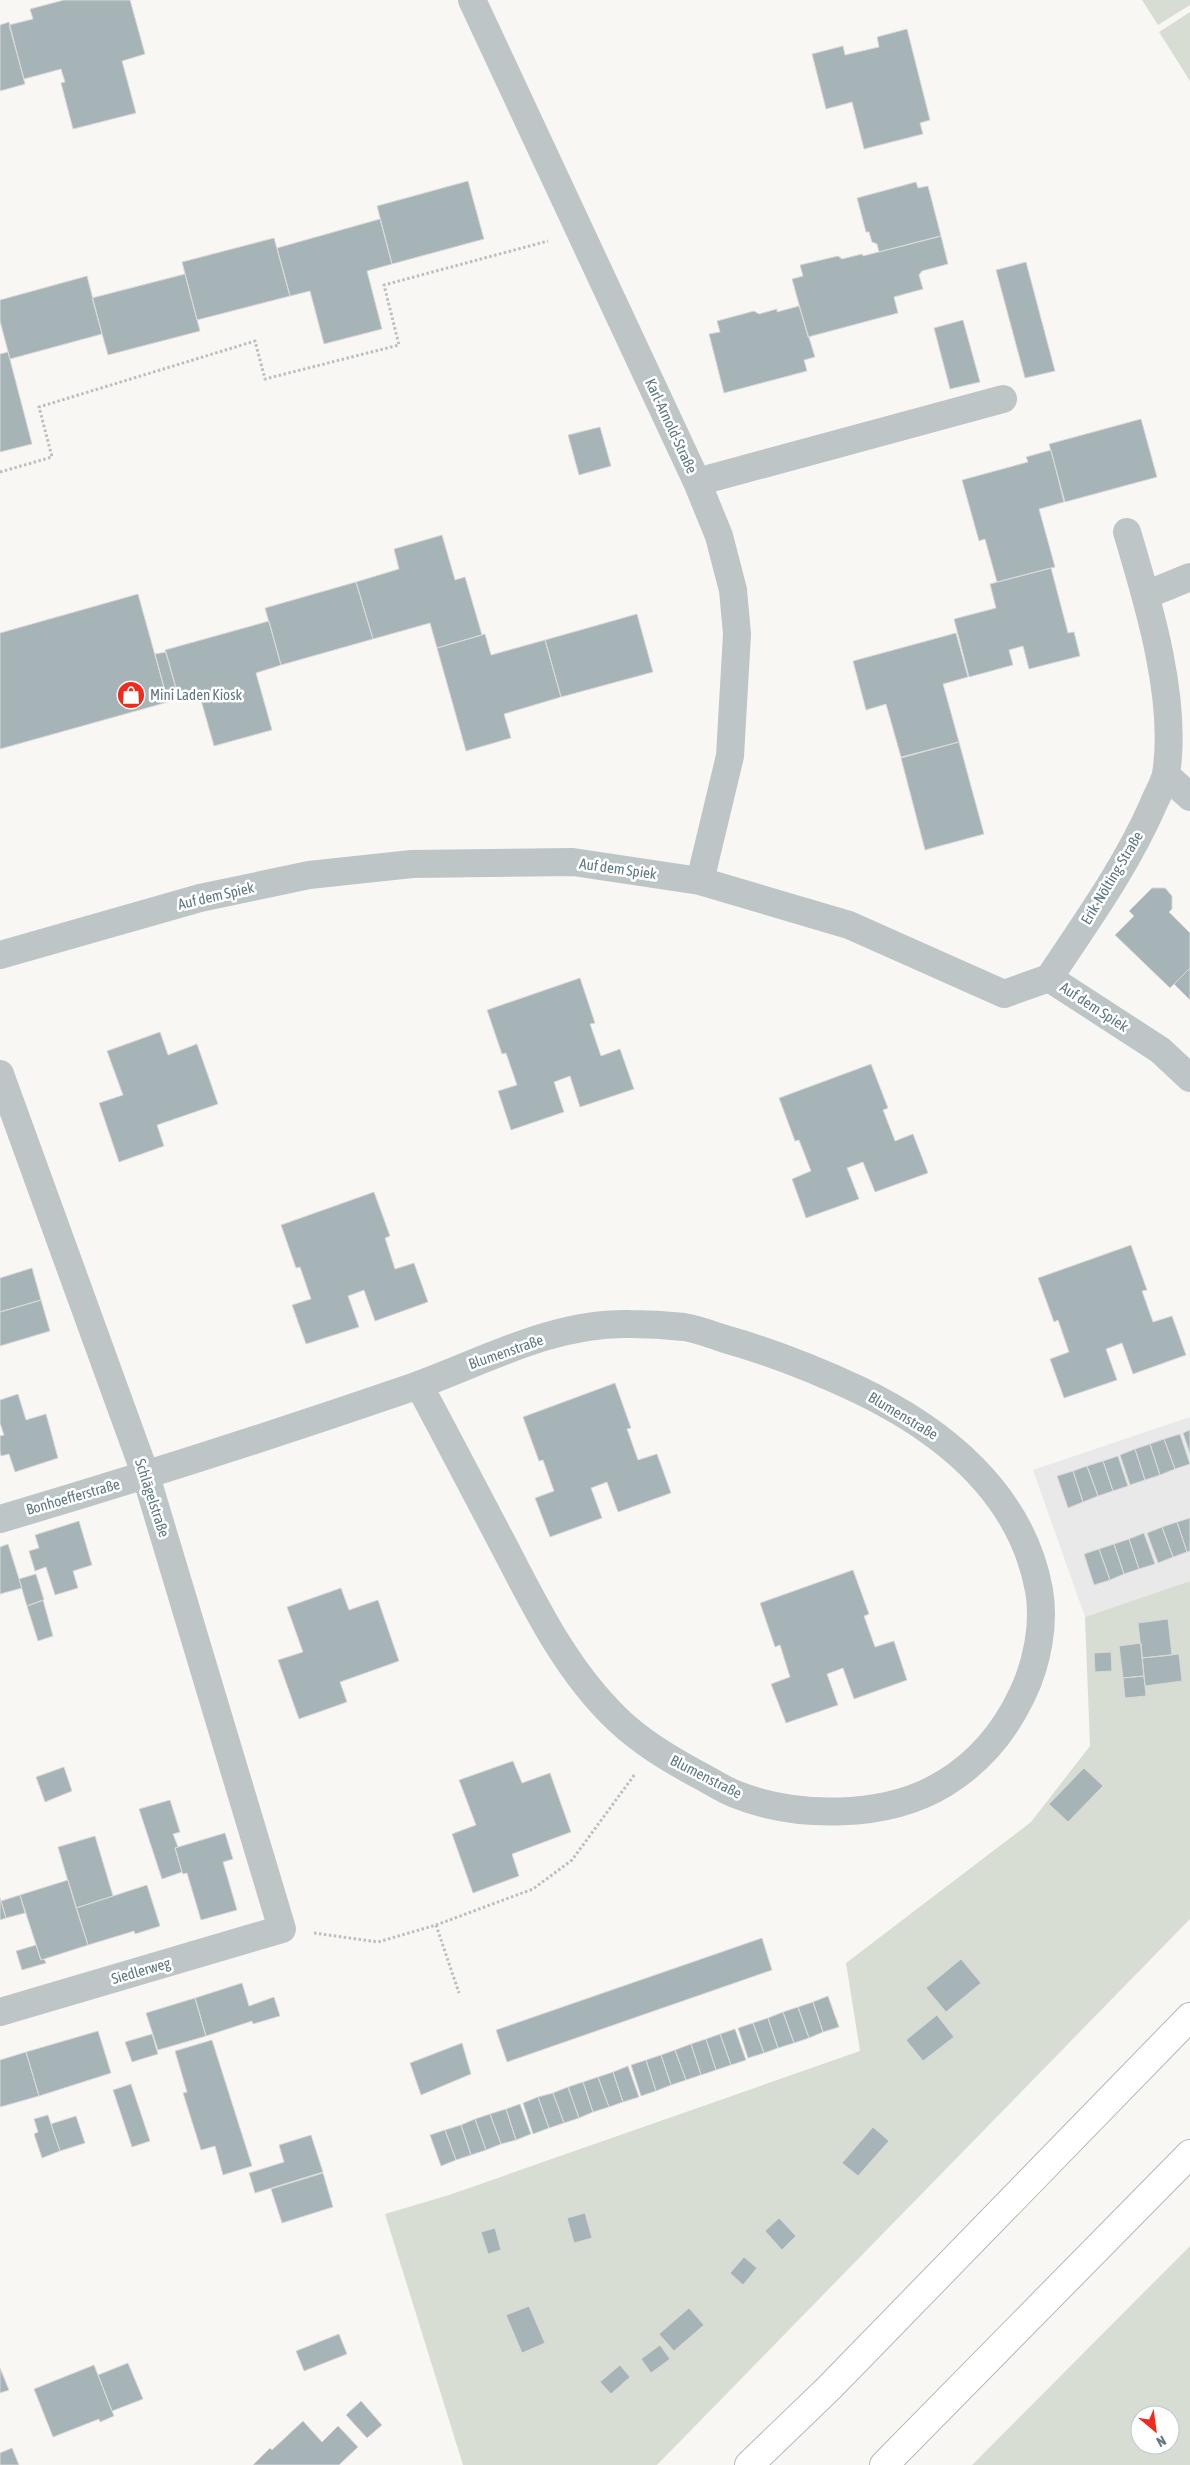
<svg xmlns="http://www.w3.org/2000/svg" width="1190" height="2465" viewBox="0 0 1190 2465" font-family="'Asap Condensed',sans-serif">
<rect width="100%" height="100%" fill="#f8f7f4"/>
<path fill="#e8e9e8" d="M1190,1417v164l-105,36 -52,-147z"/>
<path fill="#d8ddd3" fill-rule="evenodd" d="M1142,0h48v5l-32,20z
M1190,12v69l-31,-49z
M1190,1581v338l-533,546h-194l-78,-251 64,-19 411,-144 -14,-88 185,-141 59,-76 -5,-129z
M1190,2246v219h-218zM1140,2415h30v30h-30z"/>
<path fill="#a6b3b7" stroke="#d9d9d7" d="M64,0h66l15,54 -23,7 14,52 -63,16 -12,-46 4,-1 -4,-13 -37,10 -15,-54 24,-6 -3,-10z
M9,22l16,62 -25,7v-66z
M907,29l23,91 -10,3 3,11 -59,15 -12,-47 -26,7 -14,-55 31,-8 2,9 34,-8 -2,-10z
M468,181l16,58 -92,25 -15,-58z
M916,182l2,6 10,-2 13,50 -62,16 -2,-8 -5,-2 -3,-10h-3l-9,-34z
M380,219l12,45 -25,7 15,58 -58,15 -14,-53 -20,5 -13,-48z
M941,236l7,28 -26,7 -3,4 4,14 -29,8 4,16 -90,24 -16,-58 11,-3 -3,-11 38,-9 4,3 20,-5 1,2z
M274,238l16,58 -93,24 -15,-58z
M1026,262l29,109 -30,7 -29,-108z
M185,274l15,57 -92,24 -16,-57z
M87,276l15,58 -92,25 -10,-38v-21z
M799,306l16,51 -11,3 3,11 -83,22 -15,-59 11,-2 -3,-11 37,-10 5,3 18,-5v3z
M963,320l17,62 -30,7 -16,-61z
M8,352l24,92 -32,8v-98z
M1141,419l16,58 -92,25 -16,-58z
M600,427l11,39 -32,9 -11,-40z
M1051,450l13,52 -25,7 16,58 -58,15 -12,-43 -6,2 -17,-61 66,-18 -2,-5z
M442,535l13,45 10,-3 17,58 -45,13 -7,-25 -57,16 -17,-57 43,-13 -5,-20z
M1051,568l17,65 6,-1 6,24 -51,13 -6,-23 -14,4 4,15 -44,12 -15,-58 42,-11 -6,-24z
M356,582l17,57 -92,26 -16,-57z
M138,594l30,108 -168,47v-116z
M637,614l16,58 -92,25 -16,-57z
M269,621l12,44 -25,8 16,57 -58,16 -15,-53 -20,6 -14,-49z
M956,633l12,44 -25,7 16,58 -58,15 -15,-53 -20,6 -13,-49z
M485,634l6,21 54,-15 16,57 -57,17 7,24 -45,13 -29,-103z
M166,652l13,47 -11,3 -13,-48z
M959,742l25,92 -59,16 -24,-92z
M1152,888h13l7,8v13l-3,3 21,21v35l-20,20 -55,-53 19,-19 -5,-5z
M1190,968v32l-16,-16z
M580,978l15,45 -5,1 11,32 19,-7 14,40 -54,18 -10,-31 -16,6 10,30 -53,18 -13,-39 19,-6 -11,-32 -4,1 -15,-44z
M160,1032l8,23 29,-11 21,60 -61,21 7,21 -45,16 -20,-59 24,-8 -16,-44z
M871,1064l17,44 -5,2 12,31 18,-7 15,39 -53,19 -12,-30 -16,6 12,31 -53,19 -14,-39 19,-8 -12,-31 -4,1 -16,-43z
M374,1192l16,44 -5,2 10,31 19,-6 14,39 -53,19 -11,-31 -16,6 11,31 -53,17 -14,-39 19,-6 -11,-32 -4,1 -15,-43z
M1131,1245l16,45 -5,1 11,31 19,-6 14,39 -53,19 -11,-31 -16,6 11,31 -53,18 -14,-39 19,-7 -11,-32 -4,2 -16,-44z
M32,1268l9,32 -41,12v-34z
M41,1300l9,31 -50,15v-34z
M615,1383l16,45 -4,1 11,31 19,-6 14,39 -53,19 -11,-30 -16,6 11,30 -52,19 -15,-39 19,-7 -11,-31 -4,1 -16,-44z
M18,1394l8,26 20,-6 12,44 -43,14 -6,-18 -8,2 -1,-5v-15l4,-1 -4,-12v-23z
M1190,1430v24l-7,-21z
M1180,1434l10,30 -15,5 -11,-30z
M1164,1439l11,30 -15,6 -10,-31z
M1150,1444l10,31 -15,5 -10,-31z
M1135,1449l10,31 -15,5 -10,-30z
M1118,1456l10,30 -15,5 -10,-30z
M1103,1461l10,30 -15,5 -11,-30z
M1087,1466l11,30 -15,6 -10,-31z
M1073,1471l10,31 -15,6 -11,-32z
M1190,1518v33l-3,1 -10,-30z
M79,1521l13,44 -19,6 5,17 -23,7 -9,-28 -11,4 -6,-20 10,-3 -4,-13z
M1177,1522l10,30 -14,5 -11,-30z
M1162,1527l11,30 -15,6 -11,-30z
M1144,1533l11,31 -16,5 -10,-30z
M1129,1539l10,30 -15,5 -10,-30z
M8,1544l14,44 -22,6v-47z
M1114,1544l10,30 -14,6 -11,-31z
M1099,1549l11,31 -16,5 -10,-31z
M853,1570l16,44 -5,2 11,31 19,-6 13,39 -53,19 -11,-31 -16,6 11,31 -52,18 -15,-39 19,-7 -10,-32 -5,2 -15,-44z
M36,1574l8,26 -17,6 -8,-27z
M341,1588l8,22 29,-10 21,61 -59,21 7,20 -48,17 -21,-59 25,-8 -16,-45z
M43,1600l10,36 -15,5 -11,-35z
M1168,1619l4,36 -30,3 -4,-35z
M1141,1643l3,33 -21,2 -4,-32z
M1111,1652l1,19 -17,1 -1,-19z
M1179,1654l3,27 -37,5 -3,-28z
M1144,1676l2,20 -21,2 -2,-20z
M513,1761l9,22 28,-10 21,59 -59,22 7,22 -46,17 -21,-59 24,-9 -17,-45z
M64,1767l8,24 -27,11 -9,-25z
M1084,1768l19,18 -35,36 -19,-18z
M170,1800l10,32 -7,2 5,13 -3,1 7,24 -20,7 -23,-70z
M225,1833l8,26 -10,3 14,48 -36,10 -14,-47 -4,1 -1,-2 -7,-24z
M95,1836l18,60 -37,12 -18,-61z
M68,1880l20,65 -47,15 -21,-65z
M147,1885l13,41 -25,8 -1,-3 -46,14 -12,-37z
M20,1895l5,18 -19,5 -5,-17z
M0,1898l6,20 -6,2z
M762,1938l10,32 -265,92 -11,-32z
M36,1945l5,15 3,-1 2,4 -24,7 -6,-19z
M961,1959l20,24 -35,29 -20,-24z
M242,1983l7,23 25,-9 6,19 -27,8 -1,-3 -46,15 -11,-38z
M828,1996l11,31 -16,5 -10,-30z
M195,1998l11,38 -48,14 -12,-37z
M813,2002l10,30 -14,6 -11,-31z
M798,2007l11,31 -15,5 -11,-31z
M783,2012l11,31 -16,5 -10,-30z
M937,2015l17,22 -31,24 -17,-21z
M768,2018l10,30 -14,5 -11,-30z
M753,2023l11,30 -16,5 -10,-30z
M735,2029l11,31 -15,5 -11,-31z
M98,2031l13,42 -72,23 -13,-44z
M152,2034l6,20 -26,8 -7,-20z
M720,2034l11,31 -15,5 -10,-31z
M706,2039l10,31 -15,5 -10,-31z
M212,2040l40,126 -29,9 -8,-29 -14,4 -18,-57 4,-1 -12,-41z
M462,2043l9,31 -50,21 -11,-32z
M691,2044l10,31 -15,5 -11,-30z
M675,2050l11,30 -15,5 -10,-30z
M26,2052l13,44 -39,11v-47z
M661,2055l10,30 -15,6 -10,-31z
M646,2060l10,31 -15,5 -10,-31z
M628,2066l11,31 -16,5 -10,-30z
M613,2072l10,30 -14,5 -11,-30z
M598,2077l11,30 -16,5 -10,-30z
M583,2082l10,30 -14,6 -11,-31z
M131,2084l19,57 -18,6 -19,-57z
M568,2087l11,31 -15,5 -11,-30z
M553,2093l11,30 -15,5 -11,-31z
M538,2097l11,31 -16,6 -10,-31z
M520,2104l11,30 -15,6 -10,-31z
M506,2109l10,31 -15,4 -11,-30z
M490,2114l11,30 -15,6 -11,-31z
M48,2115l12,36 -18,7 -8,-24 4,-2 -4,-13z
M76,2116l9,27 -25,8 -9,-27z
M475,2119l11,31 -15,5 -10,-30z
M461,2125l10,30 -15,5 -11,-30z
M873,2127l16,14 -31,35 -16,-13z
M445,2130l11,30 -15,6 -11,-31z
M311,2135l12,37 -68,21 -6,-20 35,-11 -5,-17z
M323,2173l10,34 -51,16 -11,-34z
M585,2213l7,25 -18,5 -7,-25z
M779,2218l17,18 -14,14 -17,-19z
M495,2228l6,22 -13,4 -7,-22z
M744,2257l13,11 -14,17 -13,-12z
M529,2306l16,37 -23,10 -16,-38z
M689,2308l15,17 -30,26 -15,-17z
M339,2334l8,20 -43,17 -8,-20z
M660,2345l10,14 -19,14 -10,-14z
M128,2363l15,36 -31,12 -14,-36z
M94,2365l20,51 -14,6 -1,-3 -46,18 -19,-48z
M620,2365l10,12 -19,17 -11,-12z
M0,2368l9,22 -9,3z
M361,2401l21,24 -15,13 -21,-23z
M303,2421l19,21 16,-16 20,21 -19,18h-86l17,-17 2,2z
M12,2448l7,17h-19v-12z"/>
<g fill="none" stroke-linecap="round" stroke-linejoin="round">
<defs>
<path id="highway" d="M749,2465l80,-77 361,-371
M884,2465l306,-311"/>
</defs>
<use href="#highway" stroke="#b3b9bc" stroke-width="30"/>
<path stroke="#babfc1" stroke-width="3" stroke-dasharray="2.5 2.5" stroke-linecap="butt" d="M0,472l52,-15 -13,-50 216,-66 10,38 134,-34 -15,-60 164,-44
M436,1925l23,68
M314,1933l64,9 58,-17 97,-36 39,-29 63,-86"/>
<path stroke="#bdc5c7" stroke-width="28" d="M472,0l225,482 22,54 14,54 4,44 -7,122 -30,125
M697,482l306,-83
M1146,595l44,-18
M1166,775l24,22
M0,955l200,-57 109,-23 103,-11 161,-2 127,19 149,44 155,69 45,-16
M1049,978c37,-56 77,-111 104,-173 4,-10 11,-21 13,-31 12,-74 -18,-172 -39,-242
M1049,978l111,72 30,28
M0,1074l146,402 136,453 -282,83
M0,1519c139,-41 276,-85 413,-132 70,-25 140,-65 217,-63 17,0 36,1 54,3 14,2 28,8 41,12 46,13 89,30 132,50 84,40 164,103 182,201 6,34 -2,74 -17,105 -17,36 -43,67 -77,88 -58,36 -148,36 -210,11 -13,-5 -26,-14 -38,-20 -29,-16 -56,-32 -80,-55 -50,-48 -81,-111 -112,-171 -29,-55 -57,-109 -86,-163"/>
<use href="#highway" stroke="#fff" stroke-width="28"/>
</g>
<defs>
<symbol id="shop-disc" viewBox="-11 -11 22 22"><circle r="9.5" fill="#ef2b1d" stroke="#fff"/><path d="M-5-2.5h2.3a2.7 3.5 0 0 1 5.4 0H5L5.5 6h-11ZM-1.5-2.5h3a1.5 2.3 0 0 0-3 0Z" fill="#fff"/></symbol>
</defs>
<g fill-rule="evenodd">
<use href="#shop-disc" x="115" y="679" width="32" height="32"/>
</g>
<g text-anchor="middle" stroke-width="5" stroke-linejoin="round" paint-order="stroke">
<g font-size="15" fill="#607982" stroke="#fff">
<text transform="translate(671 426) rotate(65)" y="5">Karl-Arnold-Straße</text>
<text transform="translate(618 869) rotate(8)" y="5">Auf dem Spiek</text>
<text transform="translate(1112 878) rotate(-59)" y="5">Erik-Nölting-Straße</text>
<text transform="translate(216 896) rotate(-13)" y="5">Auf dem Spiek</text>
<text transform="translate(1094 1007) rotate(33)" y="5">Auf dem Spiek</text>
<text transform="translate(506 1352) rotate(-19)" y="5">Blumenstraße</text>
<text transform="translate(903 1416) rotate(31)" y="5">Blumenstraße</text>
<text transform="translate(73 1497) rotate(-16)" y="5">Bonhoefferstraße</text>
<text transform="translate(152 1498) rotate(72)" y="5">Schlägelstraße</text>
<text transform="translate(706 1777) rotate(27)" y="5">Blumenstraße</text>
<text transform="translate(141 1971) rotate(-16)" y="5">Siedlerweg</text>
</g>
<g font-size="15" fill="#607982" stroke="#fff" text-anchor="start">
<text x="150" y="700">Mini Laden Kiosk</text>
</g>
</g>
<g transform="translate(1155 2430) rotate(151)"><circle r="24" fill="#ffffff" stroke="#bfc9cd"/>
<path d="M0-4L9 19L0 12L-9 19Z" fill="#ef2b1d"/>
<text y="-8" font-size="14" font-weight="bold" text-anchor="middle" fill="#607982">N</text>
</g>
</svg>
